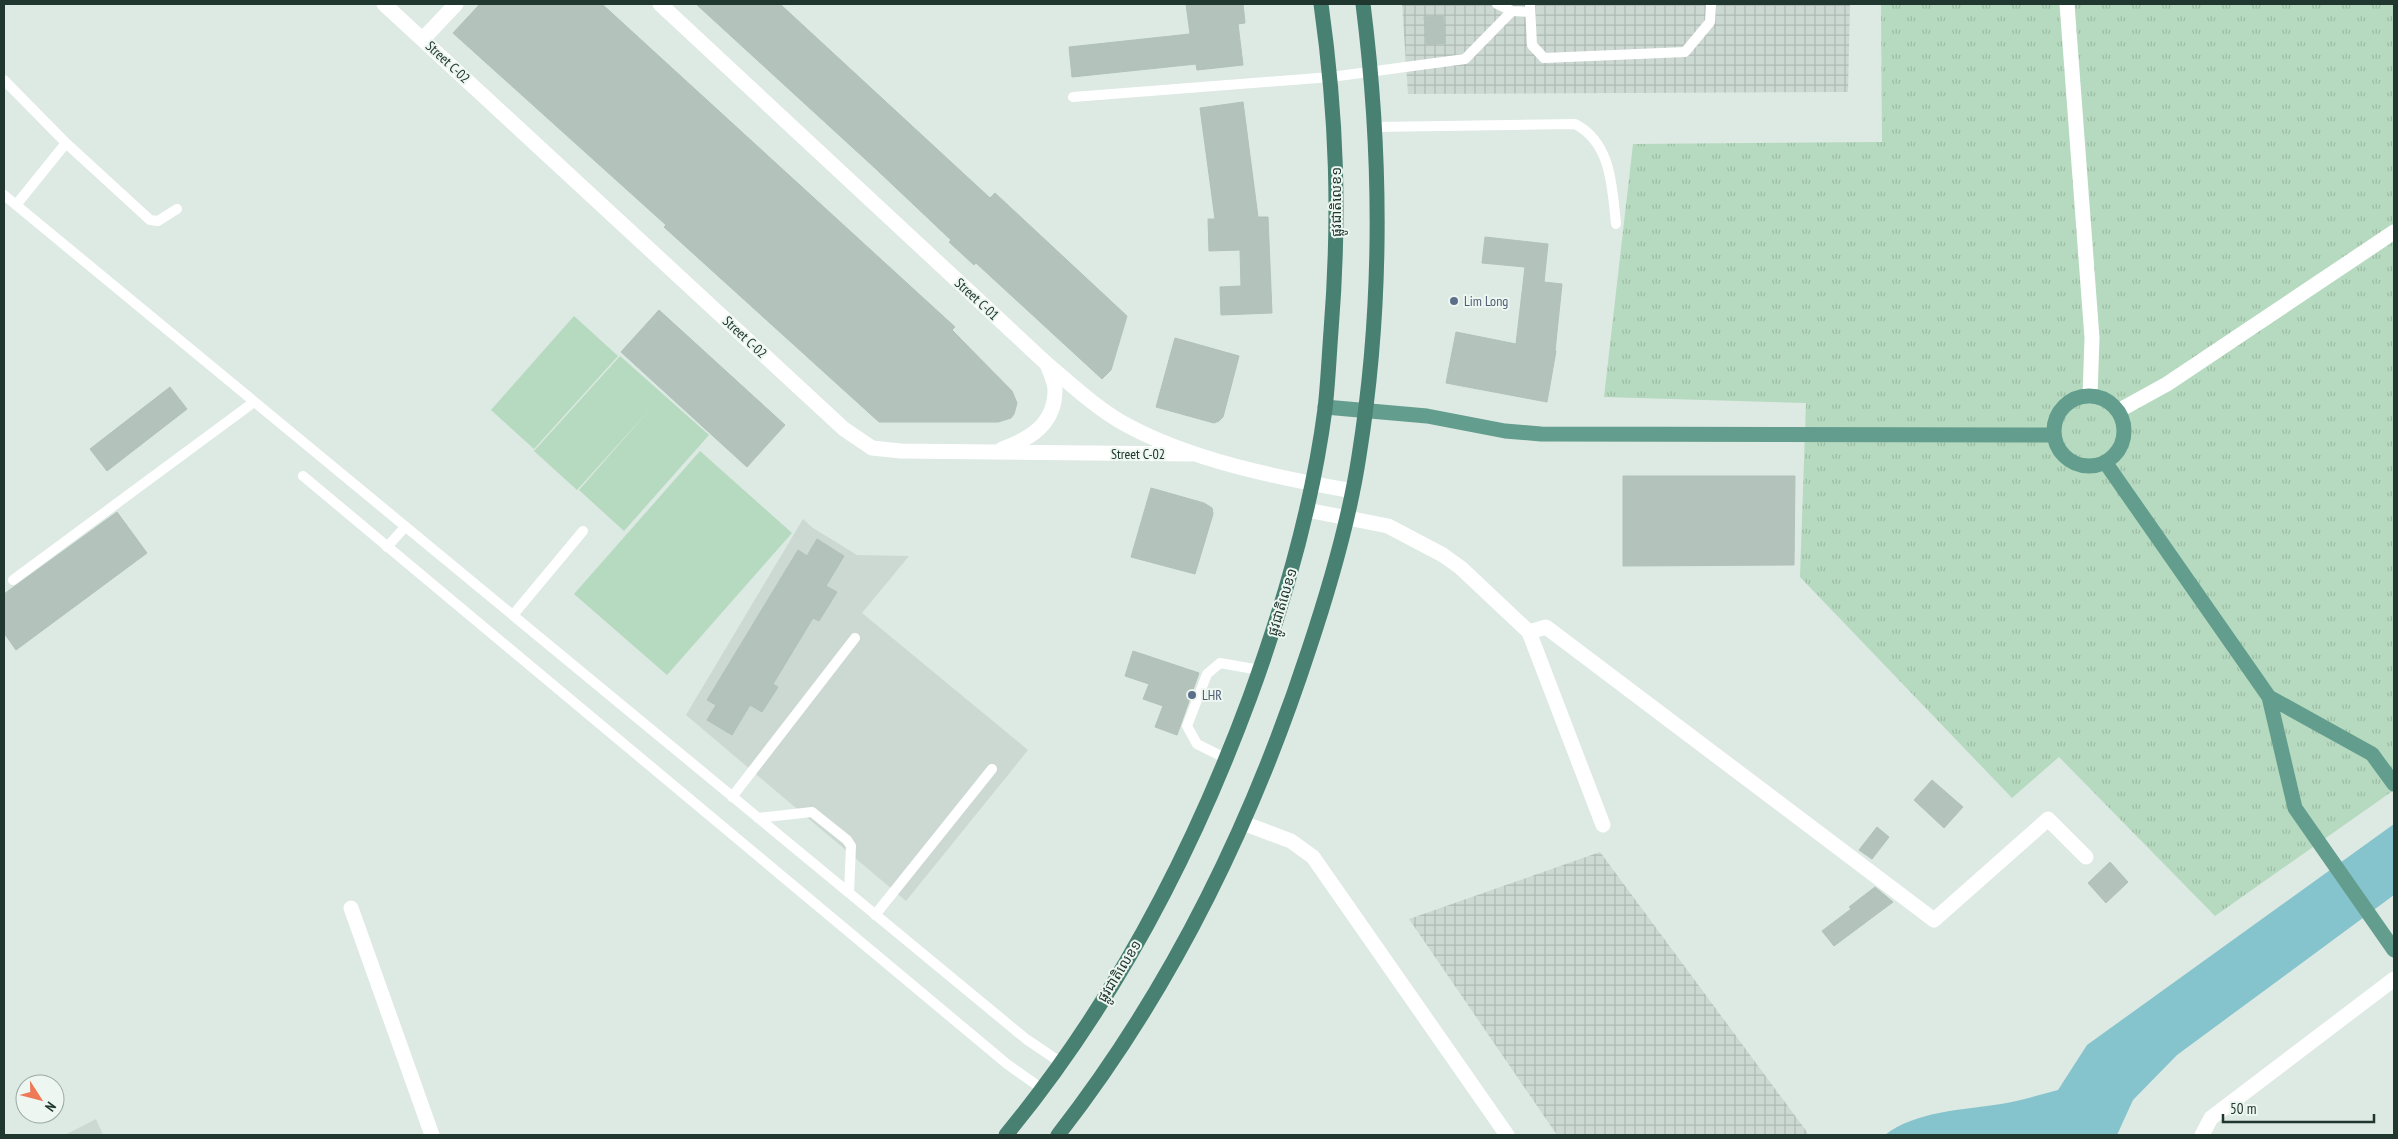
<svg xmlns="http://www.w3.org/2000/svg" width="2398" height="1139" viewBox="0 0 2398 1139" font-family="'PT Sans Narrow','Noto Sans Khmer',sans-serif">
<defs>
<pattern id="industrial-grid" width="8" height="8" patternUnits="userSpaceOnUse" patternTransform="scale(1.25)"><rect width="8" height="8" fill="#ccd8d2"/><path d="M0 4h8M4 0v8" fill="none" stroke="#afbab5"/></pattern>
<pattern id="grass-tufts" width="24" height="20" patternUnits="userSpaceOnUse" patternTransform="scale(1.25)"><rect width="24" height="20" fill="#b6dabf"/><path d="M3 7l-1-3M5 7V3M7 7l1-3M15 17l-1-3M17 17v-4M19 17l1-3" fill="none" stroke="#9cbca4"/></pattern>
</defs>
<rect width="100%" height="100%" fill="#dde9e3"/>
<path fill="#ccd8d2" d="M803,519l10,9 44,27 52,1 -47,57 166,137 -122,151 -220,-186z
M96,1119l7,16h-38z"/>
<path fill="url(#industrial-grid)" d="M1402,4h448l-2,88 -440,2z
M1600,852l207,280 1,3h-251l-148,-216z"/>
<path fill="url(#grass-tufts)" d="M1881,4h513v786l-179,126 -156,-159 -47,41 -212,-221 6,-174 -202,-6 29,-253 249,-2z"/>
<path fill="#b6dabf" d="M574,316l44,40 -84,93 -43,-39z
M620,356l89,79 -85,96 -45,-41 72,-82 -74,82 -43,-39z
M700,451l92,82 -125,142 -93,-81z"/>
<path fill="#86c4cd" d="M2394,824v71l-217,160 -44,45 -16,35h-232c30,-24 79,-25 116,-31 19,-3 38,-9 57,-14l29,-45z"/>
<path fill="#b3c3bc" stroke="#b0c2ba" d="M480,4h122l353,323 -3,3 60,61 5,12 -3,11 -3,4 -13,4h-119l-215,-195 2,-2 -213,-192z
M696,4h84l210,194 5,-5 132,123 -16,54 -9,9 -126,-116 -2,2 -25,-23 2,-2 -75,-71z
M1186,4h57l2,19 -7,1 5,41 -46,5 -1,-6 -124,13 -3,-30 121,-13z
M1443,16l2,27 -18,2 -3,-28z
M1243,102l15,115h10l4,96 -51,2 -1,-28 21,-1 -1,-36 -31,1 -1,-32h7l-15,-111z
M1485,237l63,7 -4,38 18,2 -7,67h1l-9,51 -101,-19 10,-51 60,12 9,-77 -43,-4z
M659,310l126,115 -38,42 -126,-115z
M1175,338l64,18 -16,61 -4,4 -5,2 -58,-16z
M170,387l17,22 -80,62 -17,-22z
M1623,476h172l-1,89 -171,1z
M1151,488l53,15 8,5 1,6 -18,60 -64,-17z
M117,512l30,41 -131,97 -12,-17v-39z
M817,539l27,17 -18,30 11,6 -18,29 -6,-3 -40,66 5,3 -16,25 -12,-7 -18,30 -25,-15 9,-15 -9,-5 91,-150 9,6z
M1133,651l66,22 -22,62 -22,-8 8,-21 -20,-7 6,-15 -24,-8z
M1932,780l31,27 -19,21 -30,-28z
M1877,827l12,10 -17,22 -13,-9z
M2110,862l18,20 -22,21 -18,-20z
M1875,887l18,15 -59,44 -12,-15 29,-22 -2,-2z"/>
<g fill="none" stroke-linecap="round" stroke-linejoin="round">
<path stroke="#fff" stroke-width="10" d="M1497,4l15,7 18,1
M1530,4l2,41 12,13 141,-6 25,-30 1,-18
M4,80l62,63 84,77 8,1 19,-12
M1073,97l258,-20 134,-18 47,-48
M1375,127l200,-3c37,19 37,64 41,100
M4,195l1022,844 34,23
M16,205l50,-62
M303,476l704,588 34,24
M387,547l18,-20
M13,580l241,-178
M513,615l70,-84
M1227,759l-30,-15 -10,-18 20,-52 13,-11 40,7
M732,797l123,-159
M758,818l54,-6 35,28 4,6 -2,47
M875,915l117,-146"/>
<path stroke="#fff" stroke-width="15" d="M384,4l460,425 28,19 29,3 291,3
M423,39l33,-35
M1002,449c28,-10 53,-25 53,-59 0,-8 -5,-18 -8,-26
M1307,510l81,16 55,29 18,13 68,64 74,193
M1529,632l17,-5 388,293 114,-101 38,38
M1243,823l48,18 22,16 194,278
M351,908l81,227
M2202,1135l9,-17 183,-139"/>
<path stroke="#fff" stroke-width="15" d="M660,4l387,360c25,21 48,43 76,59 66,37 156,55 230,68
M2118,411l49,-27 227,-152"/>
<path stroke="#fff" stroke-width="15" d="M2067,4l25,334 -2,58"/>
<path stroke="#639d8d" stroke-width="15" d="M2054 431a35 35 0 1 1 70 0a35 35 0 1 1-70 0Z
M1325,407l102,9 78,15 36,3 513,1
M2105,462l164,235 26,111 99,142
M2269,697l103,57 22,30"/>
<path stroke="#488072" stroke-width="15" d="M1006,1135c107,-130 186,-281 244,-438 34,-93 62,-189 75,-288 3,-26 4,-52 6,-78 9,-114 6,-214 -10,-327
M1058,1135c113,-145 194,-311 251,-486 21,-63 40,-127 50,-193 24,-150 23,-302 4,-452"/>
</g>
<g fill="#5c6f8a" stroke="#edf6f1" stroke-width="2">
<circle cx="1454" cy="301" r="5"/>
<circle cx="1192" cy="695" r="5"/>
</g>
<g text-anchor="middle" stroke-width="4" stroke-linejoin="round" paint-order="stroke">
<g font-size="14" fill="#203730" stroke="#edf6f1">
<text transform="translate(448 62) rotate(43)" y="5">Street C-02</text>
<text transform="translate(1336 202) rotate(-90)" y="5">ផ្លូវជាតិលេខ១</text>
<text transform="translate(977 299) rotate(43)" y="5">Street C-01</text>
<text transform="translate(745 337) rotate(43)" y="5">Street C-02</text>
<text x="1138" y="459">Street C-02</text>
<text transform="translate(1282 602) rotate(-73)" y="5">ផ្លូវជាតិលេខ១</text>
<text transform="translate(1119 971) rotate(-58)" y="5">ផ្លូវជាតិលេខ១</text>
</g>
<g font-size="14" fill="#4e5e75" stroke="#edf6f1" text-anchor="start">
<text x="1464" y="306">Lim Long</text>
<text x="1202" y="700">LHR</text>
</g>
</g>
<rect width="2398" height="1139" fill="none" stroke="#203730" stroke-width="10"/>
<g transform="translate(40 1099) rotate(126)"><circle r="24" fill="#edf6f1" stroke="#9baaa4"/>
<path d="M0-4L9 19L0 12L-9 19Z" fill="#ed7957"/>
<text y="-8" font-size="14" font-weight="bold" text-anchor="middle" fill="#203730">N</text>
</g>
<path d="M2223 1114v8h151v-8" fill="none" stroke="#203730" stroke-width="2.5"/>
<text x="2230" y="1114" font-size="15" fill="#203730" stroke="#edf6f1" stroke-width="4" paint-order="stroke">50 m</text>
</svg>
